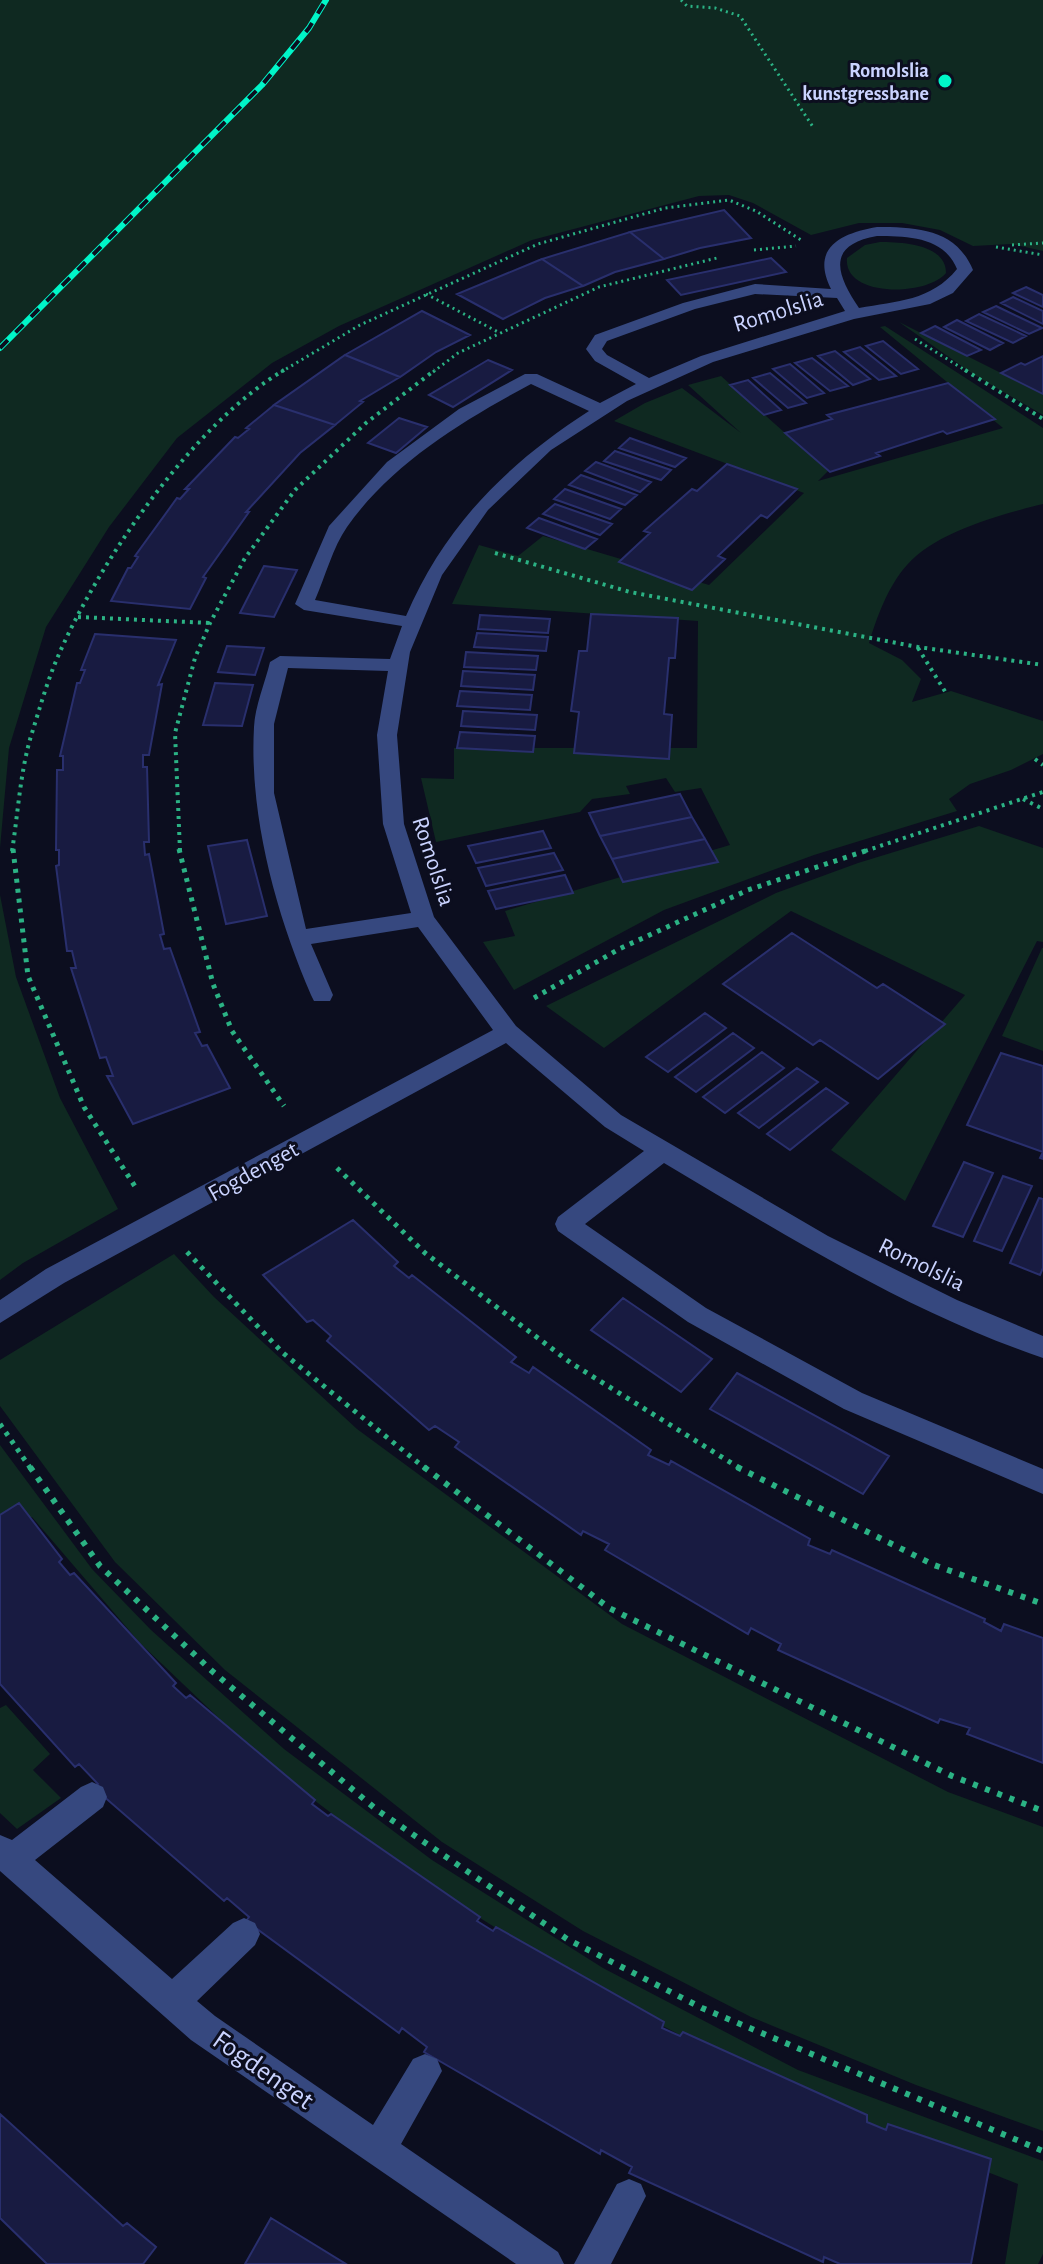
<svg xmlns="http://www.w3.org/2000/svg" width="1043" height="2264" viewBox="0 0 1043 2264" font-family="'Alegreya Sans',sans-serif">
<rect width="100%" height="100%" fill="#0c0e1f"/>
<path fill="#0f2921" d="M0,0h1043v251l-32,-7 -38,2 -33,-16 -38,-7h-43l-48,12 -58,-32 -24,-8 -30,1 -167,44 -193,86 -67,37 -95,75 -68,89 -63,100 -37,121 -9,100z
M880,242c22,0 66,2 66,31 -20,24 -103,24 -99,-15l18,-13z
M899,322l144,72v21l-67,-39z
M885,326l158,102v76c-41,10 -108,28 -136,61 -19,21 -30,52 -38,78l33,17 19,19 -9,23 39,-11 92,30v33l-32,16 -41,14 -21,15 8,12 -143,44 -150,55 -150,80 -31,-48 32,-6 -10,-25 225,-66 -29,-57 -26,4 -9,-14 -40,8 4,8 -38,5 -12,13 -144,30 -15,-64 33,1v-31h243l1,-127 -246,-17 27,-59 39,11 25,-20 166,49 95,-92 -190,-72 31,-18 37,-15 59,45 -53,-48 33,-9 107,95 -10,10 185,-53 -123,-101z
M979,826l64,22v94l-6,-1 -132,260 -74,-51 134,-155 -174,-84 -187,137 -58,-42 230,-113 82,-30z
M0,895l16,82 44,121 58,111 -95,54 -23,17z
M1042,948h1v103l-41,-15z
M174,1254l40,43 143,132 265,195 326,168 95,35v304l-127,-46 -165,-68 -168,-86 -141,-89 -217,-172 -110,-108 -115,-156v-46z
M0,1445l92,124 59,61 133,119 148,111 171,108 195,102 245,91v93l-5,10h-33l13,-80 -221,-87 -200,-106 -176,-110 -152,-115 -129,-123 -108,-126 -32,19z
M6,1705l44,49 -17,16 28,28 -44,31 -17,-16v-105z"/>
<path fill="#181b41" stroke="#292f6d" stroke-width="2" d="M724,210l27,28 -51,10 -36,11 -34,-27z
M630,232l34,27 -49,13 -32,14 -41,-27z
M771,258l15,14 -105,23 -14,-15z
M542,259l41,27 -38,12 -42,21 -46,-25z
M1026,287l17,8v12l-30,-14z
M1013,297l30,14v13l-42,-21z
M996,306l46,22 -13,6 -46,-22z
M422,311l48,24 -34,17 -36,25 -55,-22z
M979,314l47,22 -13,7 -47,-22z
M957,320l46,23 -13,7 -46,-23z
M935,326l46,24 -14,6 -46,-23z
M883,341l35,28 -17,5 -35,-28z
M860,347l36,29 -17,4 -35,-28z
M835,351l35,28 -17,6 -35,-29z
M345,355l55,22 -40,24 3,1 -28,23 -61,-20z
M1043,356v38l-42,-21 20,-10 4,2z
M812,358l36,28 -18,5 -35,-28z
M488,360l24,10 -59,37 -24,-12z
M790,364l34,29 -17,5 -34,-29z
M770,373l36,30 -18,5 -35,-30z
M748,380l33,30 -17,5 -34,-30z
M948,383l47,36 -48,15 -4,-3 -67,22 4,3 -50,16 -45,-39 47,-14 -5,-4z
M274,405l61,20 -35,28 -54,59h3l-46,65 3,1 -16,31 -79,-8 17,-33h3l7,-11 -3,-1 42,-58 3,1 9,-10h-4l50,-52 3,1 11,-9 -3,-1z
M399,418l28,9 -31,26 -28,-10z
M630,438l56,20 -11,9 -56,-19z
M615,451l56,19 -10,10 -57,-19z
M596,462l55,20 -11,10 -55,-21z
M727,464l70,25 -30,29 -6,-3 -43,41 7,3 -33,31 -73,-28 31,-29 -6,-2 48,-42 5,2z
M581,475l56,20 -12,10 -56,-20z
M565,489l56,20 -11,10 -56,-20z
M555,504l57,20 -12,11 -57,-21z
M539,518l58,21 -12,10 -58,-21z
M264,566l33,4 -23,47 -34,-4z
M591,614l87,4 -3,40h-6l-5,56 8,1 -3,44 -95,-6 5,-41 -8,-1 8,-60h8z
M480,615l70,4 -2,14 -70,-4z
M477,633l71,4 -2,14 -72,-4z
M95,634l81,6 -18,45 4,-1 -13,71h-6v12h4l2,75h-5l1,13 4,-1 15,80 -4,1 4,14 6,-1 30,84 -5,1 7,13 5,-1 23,43 -97,36 -26,-48h6l-7,-19 -6,1 -29,-90h5l-4,-17h-5l-11,-85 3,-1v-15h-3l1,-80h6v-14h-3l17,-73h3l5,-13h-4z
M227,646l37,2 -9,27 -37,-3z
M466,652l72,4 -2,14 -72,-3z
M463,671l72,4 -2,15 -72,-4z
M215,683l38,2 -11,41 -39,-1z
M460,691l72,4 -2,15 -73,-4z
M463,711l74,4 -2,15 -74,-4z
M460,732l75,4 -2,16 -76,-4z
M680,794l12,23 -92,19 -11,-23z
M692,817l13,22 -93,20 -12,-23z
M543,831l8,17 -75,15 -8,-17z
M705,839l13,23 -95,20 -11,-23z
M247,840l20,76 -41,8 -18,-78z
M554,853l9,17 -77,16 -8,-18z
M565,875l8,18 -77,16 -8,-18z
M792,933l85,55 6,-4 62,40 -67,55 -58,-39 -7,5 -90,-61z
M705,1013l21,15 -58,44 -22,-15z
M733,1033l21,15 -58,44 -21,-15z
M762,1052l22,16 -59,45 -22,-16z
M1001,1053l42,13v93l-3,-1 3,-6 -76,-27z
M797,1068l21,14 -59,46 -21,-15z
M826,1088l22,15 -58,47 -23,-16z
M964,1162l29,11 -30,64 -30,-11z
M1003,1176l29,10 -30,65 -28,-10z
M1039,1198l4,1v69l-3,7 -30,-12z
M353,1220l45,42 -4,4 15,12 3,-3 104,82 -5,5 18,11 4,-6 118,83 -3,5 21,10 2,-4 139,78 -2,6 22,9 2,-4 153,69 -1,3 17,9 3,-7 39,14v125l-76,-29 3,-6 -30,-9 -2,4 -160,-73 3,-6 -30,-16 -3,6 -143,-84 4,-6 -26,-13 -2,4 -126,-88 4,-5 -24,-16 -6,4 -102,-89 4,-5 -18,-16 -6,2 -44,-47z
M623,1298l89,61 -31,33 -90,-62z
M737,1373l152,83 -26,38 -153,-85z
M19,1503l43,56 -3,3 11,13 4,-2 102,110 -3,3 13,12 4,-3 125,105 -3,4 16,12 3,-2 149,103 -3,4 16,10 3,-4 168,95 -2,6 18,8 3,-4 184,83v7l19,8 2,-6 103,35 -20,105h-131l-16,-7 -1,5 -194,-89 3,-6 -31,-17 -1,4 -176,-102 3,-5 -25,-19 -3,5 -153,-112 3,-4 -22,-19 -3,3 -130,-113 4,-4 -19,-20 -4,3 -75,-83v-169z
M0,2114l123,112 4,-3 29,24 -13,17h-96l-47,-46z
M271,2218l75,46h-101z"/>
<g fill="none" stroke-linecap="round" stroke-linejoin="round">
<path stroke="#2bb284" stroke-width="3" stroke-dasharray="2 4" stroke-linecap="butt" d="M681,0l6,6 28,2 25,8 73,111
M1012,245l31,-2
M996,247l47,8
M754,250l42,-4
M426,294l74,39
M915,339l53,33
M281,372l79,-47 178,-81 127,-36 64,-8 27,11 45,29
M433,372l25,-19 141,-66 118,-29"/>
<path stroke="#2bb284" stroke-width="4" stroke-dasharray="3 5" stroke-linecap="butt" d="M965,370l78,49
M495,553l135,39 288,55 125,18
M78,617l132,6
M918,648l28,45
M1035,759l8,6
M1023,799l20,10
M12,851c6,-37 8,-78 19,-115 8,-25 15,-51 25,-75 41,-97 137,-237 228,-291
M180,851l-5,-118 20,-75 15,-35 35,-65 50,-68 71,-67 69,-53
M865,851l178,-59"/>
<path stroke="#2bb284" stroke-width="5" stroke-dasharray="4 6" stroke-linecap="butt" d="M13,849l15,127 56,131 52,81
M179,849l34,135 19,47 52,75
M534,998l85,-49 129,-59 123,-41
M337,1168l88,85 146,110 170,106
M187,1252l96,101 143,116
M0,1424l31,45"/>
<path stroke="#2bb284" stroke-width="6" stroke-dasharray="5 8" stroke-linecap="butt" d="M30,1467l70,99 112,105 165,139 190,129 135,69 341,143
M424,1467l185,141 343,168 91,35
M737,1467l197,98 109,39"/>
<path fill="#36487f" fill-rule="evenodd" d="M877,227c40,0 79,2 96,43l-20,23 -23,11 -76,15 -141,43 -86,39 -76,49 -63,60 -46,65 -32,77 -13,83 7,89 30,93 82,109 105,89 207,121 129,64 86,36v22c-135,-46 -258,-123 -379,-195l-79,61 121,84 156,85 181,76v25l-199,-85 -156,-87 -130,-91 -3,-7 3,-7 86,-66 -39,-24 -99,-84 -442,240 -64,40v-23l46,-31 447,-239 -75,-103 -107,17 22,51 -3,6h-16l-3,-6c-35,-81 -62,-179 -57,-268 1,-21 11,-44 16,-65l10,-6 110,3 12,-33 -98,-16 -9,-6 34,-78 58,-64 72,-53 66,-35h12l63,29 36,-19 -41,-23 -9,-12 9,-14 88,-32 72,-19 76,5c-21,-42 11,-56 46,-62zM877,236c31,0 67,1 80,33 -26,32 -60,32 -98,39 -23,-34 -33,-63 18,-72zM755,294l82,4 8,13 -144,45 -52,22 -42,-23 -5,-6 5,-8 88,-32zM531,384l58,27c-82,53 -144,114 -183,205l-91,-16c10,-23 18,-53 32,-73 45,-64 117,-107 184,-143zM288,668l100,3 -11,64 6,89 28,89 -105,16 -32,-136v-69z
M92,1782l11,5 4,10 -4,10 -68,53 137,119 61,-56 11,-5 11,5 5,11 -5,11 -58,56 18,15 158,109 40,-66 12,-5 12,5 5,12 -41,73 157,108 6,12h-48l-325,-224 -191,-169v-36l12,5 69,-53z
M629,2179l12,5 5,12 -35,68h-37l43,-80z"/>
<defs>
<path id="rail" d="M0,348l262,-263 47,-57 17,-28"/>
</defs>
<use href="#rail" stroke="#00f5c8" stroke-width="6"/>
<use href="#rail" stroke="#0c0e1f" stroke-width="4" stroke-dasharray="11" stroke-linecap="butt"/>
</g>
<circle fill="#00f5c8" stroke="#0c0e1f" stroke-width="3" cx="945" cy="81" r="8"/>
<g text-anchor="middle" stroke-width="6" stroke-linejoin="round" paint-order="stroke">
<g font-size="20" font-weight="bold" fill="#cad3ff" stroke="#0c0e1f" text-anchor="end">
<text x="929" y="77">Romolslia<tspan x="929" dy="23">kunstgressbane</tspan></text>
</g>
<g font-size="24" fill="#cad3ff" stroke="#0c0e1f">
<text transform="translate(778 311) rotate(-17)" y="8">Romolslia</text>
<text transform="translate(434 861) rotate(72)" y="8">Romolslia</text>
<text transform="translate(253 1171) rotate(-29)" y="8">Fogdenget</text>
<text transform="translate(922 1264) rotate(26)" y="8">Romolslia</text>
</g>
<g font-size="28" fill="#cad3ff" stroke="#0c0e1f">
<text transform="translate(264 2069) rotate(35)" y="10">Fogdenget</text>
</g>
</g>
</svg>
